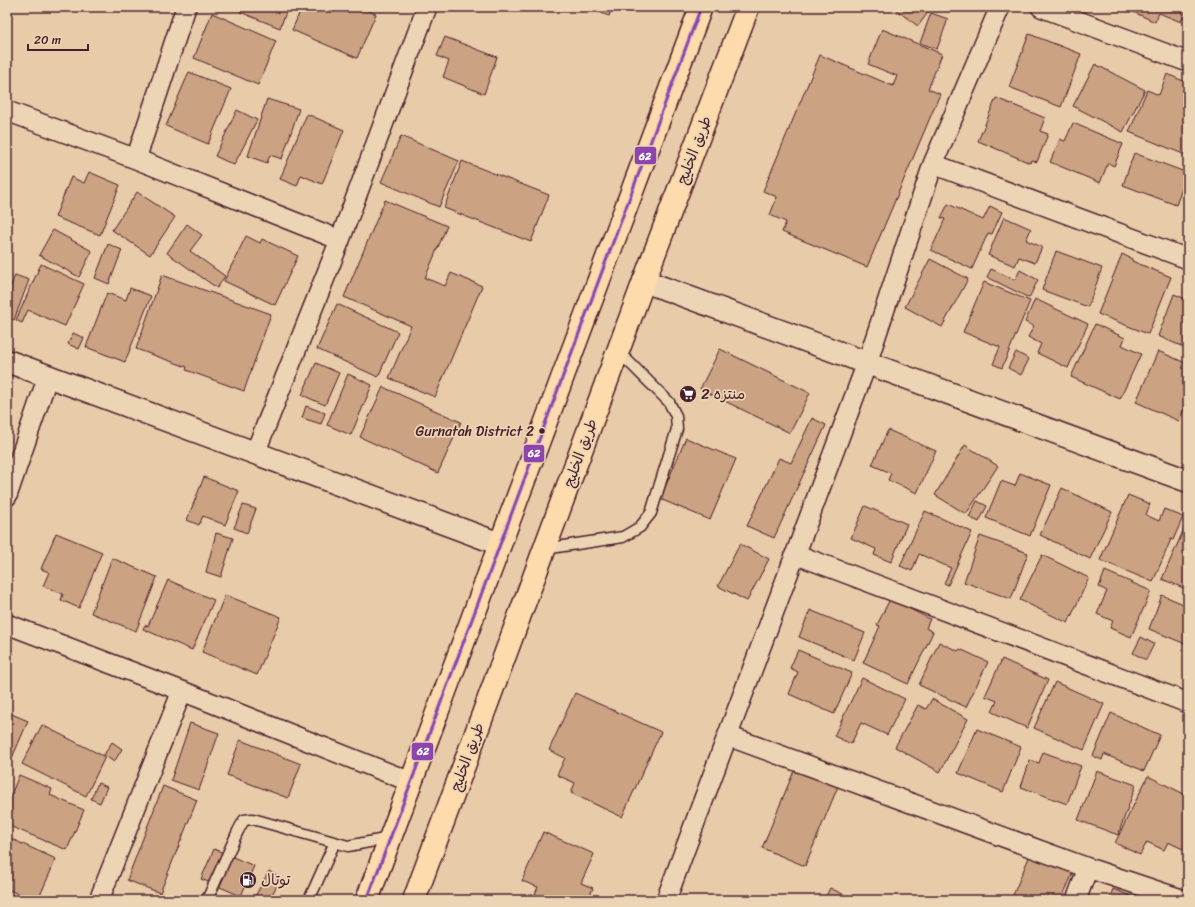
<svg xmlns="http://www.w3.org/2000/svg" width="1195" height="907" viewBox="0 0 1195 907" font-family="Sriracha,'Playpen Sans Arabic',sans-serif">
<rect width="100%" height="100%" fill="#e8cba9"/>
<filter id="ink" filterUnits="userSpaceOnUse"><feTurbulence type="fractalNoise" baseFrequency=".025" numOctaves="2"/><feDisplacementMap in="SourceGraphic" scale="8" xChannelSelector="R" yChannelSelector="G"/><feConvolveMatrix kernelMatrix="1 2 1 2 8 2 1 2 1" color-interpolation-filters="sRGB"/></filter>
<g filter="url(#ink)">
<path fill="#cba282" stroke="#4a1f2b" d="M242,7h46l-8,21 -40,-16z
M302,7h57l17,7 -19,44 -65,-28z
M586,7h26l-3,9z
M892,7h40l-14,19z
M1123,7h64l-6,15 -22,-9 -4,9z
M212,13l64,28 -18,44 -64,-27z
M931,13l17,6 -11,30 -17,-6z
M882,29l60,25 -14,35 12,5 -73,173 -85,-35 4,-10 -16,-7 7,-18 -14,-6 57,-136 73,31 4,-10 -29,-12z
M1029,34l52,20 -20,53 -52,-20z
M445,37l52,20 -13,37 -41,-17 6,-16 -12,-5z
M1095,64l50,26 -22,42 -50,-26z
M189,72l42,17 -23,55 -42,-18z
M1167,74l21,9v73l-59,-24 18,-42 12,5z
M996,98l49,20 -5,13 8,3 -11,28 -6,-2 -1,3 -52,-22z
M267,99l32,10 -17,50 -12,-4 -3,8 -19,-7z
M237,110l20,10 -23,45 -19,-9z
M307,114l37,16 -22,54 -21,-9 -4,11 -17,-7z
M1073,123l50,21 -9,22 -6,-3 -8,20 -50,-21 10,-23 5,2z
M401,136l58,25 -20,46 -58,-25z
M1134,153l54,20 -12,32 -53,-20z
M462,161l87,34 -18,47 -87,-34z
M89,172l31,13 -20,50 -45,-18 16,-40 13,6z
M137,192l38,25 -25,38 -38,-25z
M385,200l62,26 -22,52 20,8 6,-13 31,13 -47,111 -46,-19 22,-52 -67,-29z
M948,204l35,16 7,-14 12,6 -10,22 -4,-1 -16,36 -41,-19 14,-31 -4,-1z
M1004,217l27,12 -5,11 16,7 -7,16 -16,-6 -4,9 -27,-11z
M187,224l15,11 -12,16 35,25 -8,12 -50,-35z
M53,230l39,21 -13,26 -40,-22z
M246,236l14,7 2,-4 36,17 -23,49 -51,-24z
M108,244l14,6 -13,34 -14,-6z
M1056,251l46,17 -14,39 -46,-17z
M1122,254l10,5v2l39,16 -23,57 -50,-20z
M930,259l38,20 -26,48 -37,-20z
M41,264l43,20 -19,42 -37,-16 -6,13 -6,-3z
M991,269l24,11 5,-10 18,10 -9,18 -42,-21z
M15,275l14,5 -15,40 -7,-3v-21z
M162,275l109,39 -27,77 -58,-21 1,-3 -51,-18z
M984,282l46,19 -28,67 -9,-4 7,-17 -37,-15z
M130,288l21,8 -26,66 -39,-15 21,-54 19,7z
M1174,294l14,6 -1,4h1v45l-30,-13z
M1035,299l53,25 -20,44 -31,-15 4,-9 -13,-7 6,-11 -9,-4z
M337,304l61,28 -20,45 -61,-28z
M1095,324l30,14 -3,7 19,9 -21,45 -49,-22z
M73,333l11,5 -5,11 -11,-5z
M720,349l90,44 -20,40 -90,-44z
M1158,351l30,13v36l-9,21 -43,-19z
M1016,352l13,7 -8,16 -13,-7z
M316,363l23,10 -14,32 -23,-10z
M348,374l24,11 -21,50 -24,-10z
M383,387l78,35 -23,51 -78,-36z
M306,406l19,7 -4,11 -19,-6z
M812,418l14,7 -52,113 -27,-12 32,-68 12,5z
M888,430l48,21 -19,42 -29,-13 3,-7 -19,-8z
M686,438l50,21 -26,61 -50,-21z
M965,445l33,21 -32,48 -31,-19z
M1020,473l31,12 -21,51 -44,-18 15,-37 14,5z
M204,477l35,14 -14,34 -22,-9 -4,9 -12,-5z
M1062,488l50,24 -22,47 -50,-24z
M1128,495l22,9 -4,11 13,6 5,-12 19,8 -10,23 -2,-1 -18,43 -53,-22z
M977,501l10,5 -8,16 -10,-5z
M243,505l13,4 -9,24 -13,-5z
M865,506l42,18 -16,38 -17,-7 2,-6 -25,-11z
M925,511l47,21 -24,53 -4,-2 7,-15 -32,-14 -7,17 -12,-5z
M1184,529l4,2v59l-26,-11z
M56,533l46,19 -23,56 -18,-8 2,-6 -20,-8 6,-14 -8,-3z
M216,533l17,5 -12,39 -15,-5z
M980,536l48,17 -17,46 -47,-17z
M740,544l29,15 -22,42 -29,-15z
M1042,555l47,23 -21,45 -48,-23z
M112,558l45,19 -21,54 -45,-18z
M1105,571l46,20 -20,46 -21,-9 3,-7 -16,-7 10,-23 -8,-4z
M168,580l46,20 -22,50 -49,-21 2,-4 3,1z
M225,595l56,22 -24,58 -55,-23z
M1162,595l26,11v39l-39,-16z
M890,599l40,20 -4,9 7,4 -25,52 -45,-21 17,-37 -3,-1z
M810,610l55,23 -11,27 -55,-23z
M1141,637l13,7 -8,16 -13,-7z
M939,642l19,9 2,-2 28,13 -22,45 -47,-22z
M798,650l54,23 -18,41 -45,-20 9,-22 -8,-4z
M1002,659l46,21 -21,48 -35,-16 5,-11 -12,-5z
M862,678l43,21 -18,36 -26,-12 -10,21 -17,-8z
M1055,682l49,22 -20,46 -50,-22z
M575,693l86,39 -39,85 -51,-24 4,-10 -18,-8 8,-17 -16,-8z
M932,699l36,20 -28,53 -45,-25 23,-42 8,4z
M7,712l21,9 -19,44 -2,-1z
M1111,713l49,22 -16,36 -40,-17 -2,6 -9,-4z
M190,723l29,10 -20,57 -28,-10z
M42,725l63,32 -19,39 -64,-32z
M977,729l44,18 -18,45 -45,-19z
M240,740l61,24 -13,34 -61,-23z
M112,742l10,7 -8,13 -10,-7z
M1043,752l38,14 -14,38 -46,-17 9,-27 9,3z
M796,766l43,18 -34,82 -43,-18z
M1097,771l39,14 -18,50 -40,-15z
M19,775l33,14 -2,6 34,15 -17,40 -60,-25v-20z
M1148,776l40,20v36l-1,2 1,1v9l-3,6 -17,-8 -4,8 -17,-8 -7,13 -25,-12z
M98,783l9,4 -7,16 -9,-4z
M163,786l34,14 -37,93 -33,-13z
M543,832l51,22 -13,29 12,5 -5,12h-39l-14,-6 3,-7 -16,-6z
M7,837l49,22 -18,41h-6l-25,-11z
M214,849l40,17 -13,30 -40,-17z
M1030,855l43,18 -12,27h-50z
M269,871l12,7 -12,22h-16z
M830,888l25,12h-31z
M1113,889l28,11h-32z"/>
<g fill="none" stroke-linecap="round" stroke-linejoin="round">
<defs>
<path id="service" d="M544,549l79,-12 17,-10 11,-14 26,-84 -1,-13 -7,-14 -51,-51
M207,900l31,-69 6,-11 9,-1 95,27 42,-8
M309,900l26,-58"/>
<path id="minor" d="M1041,7l147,55
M7,111l129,48 204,81
M136,159l50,-152
M933,164l255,95
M255,453l85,-213 87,-233
M7,496l41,-120
M795,554l393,149
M7,624l175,67 229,91
M728,736l360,132 96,32
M99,900l83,-209
M666,900l201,-537 66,-199 67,-157
M1076,900l12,-32"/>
<path id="tertiary" d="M644,281l544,200
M7,361l493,183"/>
<path id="primary" d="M367,900l334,-893
M414,900l230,-619 104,-274"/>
</defs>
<use href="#service" stroke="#4a1f2b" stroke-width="13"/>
<use href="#minor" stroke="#4a1f2b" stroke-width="22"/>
<use href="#tertiary" stroke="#4a1f2b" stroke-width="25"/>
<use href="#primary" stroke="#4a1f2b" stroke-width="25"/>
<use href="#service" stroke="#ecd5b5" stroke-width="10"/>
<use href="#minor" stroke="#ecd5b5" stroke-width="19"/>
<use href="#tertiary" stroke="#ecd5b5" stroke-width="22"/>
<use href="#primary" stroke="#fddbac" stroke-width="22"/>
<defs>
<path id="bus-1" d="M367,900l334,-893"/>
</defs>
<use href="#bus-1" stroke="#ecd5b5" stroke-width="6"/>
<use href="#bus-1" stroke="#8e44ad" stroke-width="3"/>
</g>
</g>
<defs>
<symbol id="supermarket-disc" viewBox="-11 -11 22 22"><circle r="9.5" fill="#4a1f2b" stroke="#ecd5b5"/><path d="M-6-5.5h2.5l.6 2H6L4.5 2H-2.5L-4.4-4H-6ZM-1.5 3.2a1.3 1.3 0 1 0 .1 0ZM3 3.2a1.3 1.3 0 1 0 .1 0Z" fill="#fff"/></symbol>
<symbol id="fuel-disc" viewBox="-11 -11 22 22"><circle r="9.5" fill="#4a1f2b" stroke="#ecd5b5"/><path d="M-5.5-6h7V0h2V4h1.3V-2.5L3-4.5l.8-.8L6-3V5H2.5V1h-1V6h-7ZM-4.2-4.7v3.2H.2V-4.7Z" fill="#fff"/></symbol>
</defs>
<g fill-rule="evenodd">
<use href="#supermarket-disc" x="678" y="384" width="20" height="20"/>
<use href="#fuel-disc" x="238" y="870" width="20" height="20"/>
</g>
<circle fill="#4a1f2b" stroke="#ecd5b5" stroke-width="1.5" cx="542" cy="431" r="3.5"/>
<g text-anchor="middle" stroke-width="3.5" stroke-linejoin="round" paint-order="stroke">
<g font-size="14" fill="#4a1f2b" stroke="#ecd5b5" text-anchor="end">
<text x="534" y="436">Gurnatah District 2</text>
</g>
<g font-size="15" fill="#4a1f2b" stroke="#ecd5b5">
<text transform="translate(694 150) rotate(-69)" y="5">طريق الخليج</text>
<text transform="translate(580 453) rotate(-70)" y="5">طريق الخليج</text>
<text transform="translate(467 757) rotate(-70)" y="5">طريق الخليج</text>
</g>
<g font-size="15" fill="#4a1f2b" stroke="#ecd5b5" text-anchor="start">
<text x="701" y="399">منتزه 2</text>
<text x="261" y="885">توتال</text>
</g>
</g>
<g stroke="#ecd5b5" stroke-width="1.5">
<rect x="634" y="146" width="23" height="19" rx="4" fill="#8e44ad"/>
<rect x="523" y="444" width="22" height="19" rx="4" fill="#8e44ad"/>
<rect x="411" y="742" width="23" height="19" rx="4" fill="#8e44ad"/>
</g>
<g font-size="11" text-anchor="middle" font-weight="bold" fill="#fff">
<text x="645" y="160">62</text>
<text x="534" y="457">62</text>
<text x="423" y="755">62</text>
</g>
<rect width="1195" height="907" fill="none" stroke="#ecd5b5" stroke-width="24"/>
<rect x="12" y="12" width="1171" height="883" fill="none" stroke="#4a1f2b" stroke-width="1.5" filter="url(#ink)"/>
<path d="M28 44v6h60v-6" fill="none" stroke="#4a1f2b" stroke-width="2"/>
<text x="34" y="44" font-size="12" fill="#4a1f2b" stroke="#ecd5b5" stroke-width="3" paint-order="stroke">20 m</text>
</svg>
